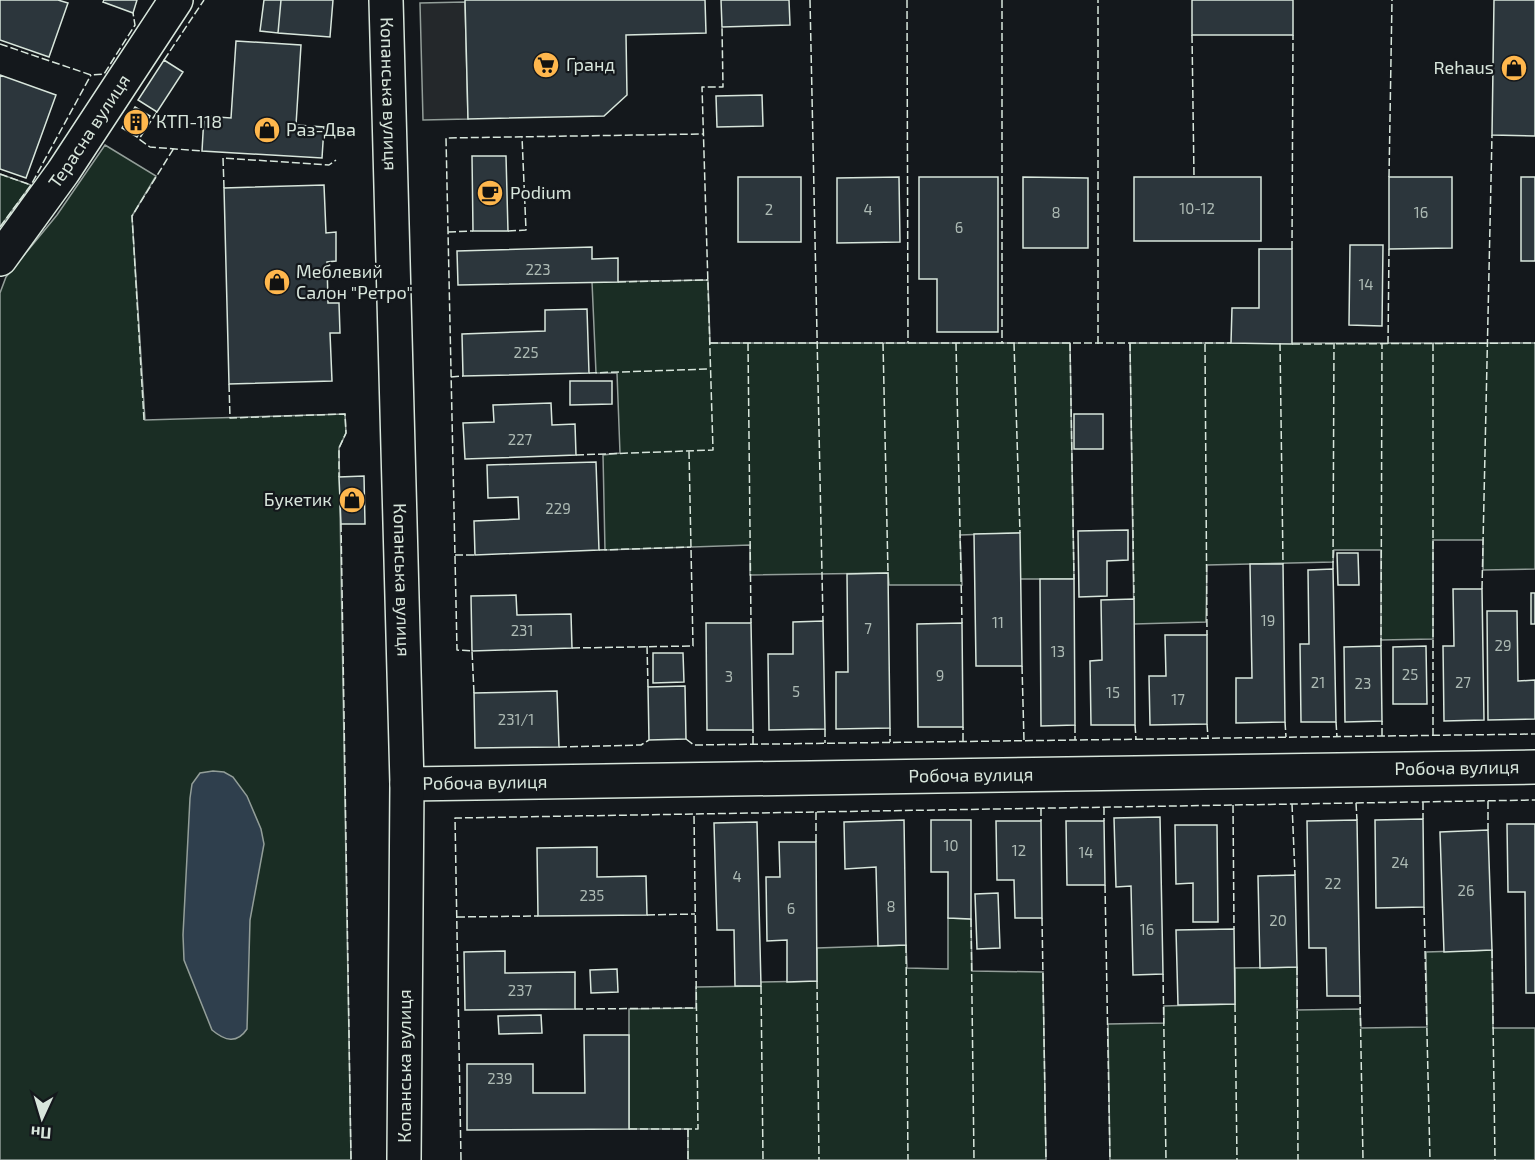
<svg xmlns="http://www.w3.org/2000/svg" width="1535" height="1160" viewBox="0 0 1535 1160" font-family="'Exo 2',sans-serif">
<rect width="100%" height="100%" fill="#14181c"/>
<path fill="#1a2d24" stroke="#939e99" stroke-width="1.5" d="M105,145l51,31 -24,40 13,204 200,-6 1,19 -7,15 12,712h-351v-867l6,-16 51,-62z
M0,174l31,11 -31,42z
M708,280l2,63h360l4,236h-54l-1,-46 -59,2 2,50h-73l-1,-12 -138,2v-30l-145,5 -2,-95 17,-2 -3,-80h-21l-4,-91z
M1130,343h405v226l-52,1v-30h-50v99l-52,1v-90h-47l-1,12 -126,3 -1,57 -72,2z
M948,918l23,1 1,52 71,1 3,188h-358v-31h-59v-120l67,-1v-21l64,-1 1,-4 56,-1v-33l89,-3 1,23 41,1z
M1492,950l1,78h42v132h-425l-2,-136 56,-1v-17l71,-2v-36l62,-1v43l63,-1 1,19 66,-1 -1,-75z"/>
<path fill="#24282b" stroke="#939e99" stroke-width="1.5" d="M465,2l3,117 -45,1 -3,-117z"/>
<path fill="#2f3f4d" stroke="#939e99" stroke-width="1.5" d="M213,771l11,1 9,5 14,19 14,33 3,15 -14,76 -3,109c-10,15 -22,12 -35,1l-28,-70 -1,-25 7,-137 2,-14 8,-11z"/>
<path fill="#2c363c" stroke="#d8e6dc" stroke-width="1.5" d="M0,0h58l10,3 -19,54 -49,-17z
M104,0h33l-4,13 -30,-11z
M264,0h17l-3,33 -18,-2z
M281,0h52l-3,37 -52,-4z
M465,0h240l1,33 -80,2 1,60 -23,21 -136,3z
M721,0h68l1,25 -68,2z
M1192,0h101v35h-101z
M1494,0h41v136l-43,-1z
M236,41l65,4 -5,80 28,2 -2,31 -120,-7 2,-35 27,2z
M164,60l19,12 -26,40 -19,-12z
M0,75l56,20 -30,83 -26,-9z
M762,95l1,31 -46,1 -1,-31z
M135,107l15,9 -13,21 -15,-9z
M472,156h34l2,75h-35z
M738,177h63v65h-63z
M899,177l1,65 -63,1v-65z
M919,177h79v155h-61v-53h-18z
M1023,177l65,1v70h-65z
M1134,177h127v64h-127z
M1389,177h63v71l-63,1z
M1521,177h14v84h-14z
M324,185l2,48 10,-1v29l-9,1 1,41h11l1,30h-10l2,48 -103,3 -5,-196z
M1350,245h33l-1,81 -33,-1z
M592,247v12l26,-1v24l-160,3 -1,-34z
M1259,249h33v95l-61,-1 1,-35h27z
M587,309l2,64 -126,3 -1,-42 83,-3v-21z
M570,381h42v23l-42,1z
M551,403l1,22 23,-1 1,31 -111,4 -2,-36 31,-1 -1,-17z
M1074,414h29v35h-29z
M596,462l3,88 -124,5 -1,-34 45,-2 -1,-22 -30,1 -1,-33z
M364,476l1,48h-24l-2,-47z
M1128,530v30l-21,1v35l-28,1 -1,-66z
M1020,533l2,133h-46l-2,-132z
M1337,553h21l1,32h-21z
M1250,564h33l2,158 -49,1v-45h16z
M1333,569l3,153h-35l-1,-78h9l-1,-74z
M888,573l2,155 -54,1v-57h12l-1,-98z
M1040,579h34l1,146 -34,1z
M1453,589h29l2,131 -40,1 -1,-75h11z
M1531,593h4v31h-4z
M516,595l1,20 54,-1 1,34 -100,3 -1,-55z
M1134,599l1,126h-44l-1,-64 12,-1 -1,-60z
M1487,611h30l1,70 17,-1v39l-47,1z
M823,621l2,108 -56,1 -1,-76h25v-32z
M706,623h45l2,107h-46z
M962,623l1,104h-45l-1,-103z
M1165,635h42v89l-57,1 -1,-49h17z
M1381,646l1,75 -37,1 -1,-75z
M1426,646l1,58h-34v-57z
M653,653h30l1,29 -31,1z
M685,686l1,53 -37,1 -1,-53z
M557,691l2,56 -84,1 -1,-55z
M1160,817l3,157 -30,1 -2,-89 -15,1 -2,-69z
M1423,819l1,88 -48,1 -1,-88z
M904,820l2,125 -28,1 -2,-79 -31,2 -1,-47z
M931,820h40v99l-23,-1v-46h-17z
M1357,820l3,176h-33l-1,-48h-17l-2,-127z
M996,821h45l1,97h-27l-1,-38h-17z
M1066,821h38l1,64h-38z
M757,822l4,164h-26l-1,-56h-17l-3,-107z
M1507,824h28v169h-9l-1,-101h-17z
M1175,825h42l1,97h-25v-39l-17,1z
M1488,830l4,120 -48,2 -4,-120z
M779,842h37l1,139 -30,1v-42l-20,1 -1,-64h14z
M597,847v30l49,-1 1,39 -109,1 -1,-68z
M1295,875l2,92 -37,1 -2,-92z
M998,893l2,55 -23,1 -2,-55z
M1234,929l1,75 -57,1 -2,-75z
M505,951v22l70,-1v37l-110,1 -1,-58z
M617,969l1,23 -27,1 -1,-23z
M541,1015l1,18 -43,1 -1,-18z
M584,1035h45v94l-162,1v-66h66v29h52z"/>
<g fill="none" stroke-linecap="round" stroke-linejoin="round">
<defs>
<g id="minor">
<path id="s1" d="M0,259l63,-87 113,-172"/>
<path id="s2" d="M407,784l1128,-17"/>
</g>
<g id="trunk">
<path id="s3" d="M386,0l21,784 -3,376"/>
</g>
</defs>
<use href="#minor" stroke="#d8e6dc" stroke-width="36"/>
<use href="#trunk" stroke="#d8e6dc" stroke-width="36"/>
<use href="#minor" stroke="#14181c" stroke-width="33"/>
<use href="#trunk" stroke="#14181c" stroke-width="33"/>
<path stroke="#d8e6dc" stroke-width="1.5" stroke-dasharray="8 3" stroke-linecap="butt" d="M810,0l13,621
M907,0l1,343
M1002,0v343
M1192,35l2,142
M0,44l91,31 13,-1 31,-49 -2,-12
M164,60l40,-60
M157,112l-18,27 11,8 52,4
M0,174l31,11
M1389,177l3,-177
M224,188l-1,-30 106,7 7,-5
M0,227l31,-42 60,-110
M508,231l18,-1 -4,-93
M448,232l25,-1
M1292,249l1,-214
M618,282l90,-2
M710,343h521
M748,343l3,280
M883,343l5,230
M956,343l6,280
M1014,343l6,190
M1070,343l4,236
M1130,343l4,256
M1280,343l3,221
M1098,344v-344
M1205,344l2,291
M1292,344l243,-1
M1388,344l1,-95
M589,373l121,-4
M451,377l12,-1
M229,384l1,34 115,-4 1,19 -7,15v29
M144,420l-12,-204 42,-68
M576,455l137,-5 -11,-363h21l-1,-60
M341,524l10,636
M599,550l92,-3
M455,555h20
M1333,569l1,-226
M1482,589l10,-454
M647,646l1,41
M1381,646l1,-303
M572,648l121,-2 -4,-195
M1022,666l2,75
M474,693l-2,-42 -15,-1 -11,-512 257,-4
M1285,722l1,15
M1336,722l1,15
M1207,724l1,14
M1075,725v15
M1135,725l1,14
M890,728v14
M825,729v14
M1382,736v-15
M1433,736v-393
M686,739l8,6 841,-11
M963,741v-14
M753,744v-14
M559,747l82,-2 8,-5
M1488,801v29
M1423,802v17
M1356,803l1,17
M1292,804l3,71
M1233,805l1,124
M1104,807v14
M1041,808v13
M816,812v30
M1105,885l5,275
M1424,907l6,253
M647,915l48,-1
M457,917l81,-1
M1042,918l4,242
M971,919l3,241
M906,945l2,215
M1492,950l3,210
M1297,967l1,193
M1163,974l3,186
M817,981l2,179
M761,986l2,174
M1360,996l3,164
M1235,1004l2,156
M575,1009l121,-1
M629,1129h69l-4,-315
M688,1129v31
M461,1160l-6,-342 1080,-18"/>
</g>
<defs>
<symbol id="supermarket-disc" viewBox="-11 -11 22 22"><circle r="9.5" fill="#ffb74d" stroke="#14181c"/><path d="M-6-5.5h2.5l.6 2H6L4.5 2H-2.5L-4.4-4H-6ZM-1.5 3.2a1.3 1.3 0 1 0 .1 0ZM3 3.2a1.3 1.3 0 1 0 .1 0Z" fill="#111"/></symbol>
<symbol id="shop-disc" viewBox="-11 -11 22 22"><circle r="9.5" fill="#ffb74d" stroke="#14181c"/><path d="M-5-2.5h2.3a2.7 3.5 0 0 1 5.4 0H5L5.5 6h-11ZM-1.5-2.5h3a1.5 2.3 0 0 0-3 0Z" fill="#111"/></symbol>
<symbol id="building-disc" viewBox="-11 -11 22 22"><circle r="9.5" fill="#ffb74d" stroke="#14181c"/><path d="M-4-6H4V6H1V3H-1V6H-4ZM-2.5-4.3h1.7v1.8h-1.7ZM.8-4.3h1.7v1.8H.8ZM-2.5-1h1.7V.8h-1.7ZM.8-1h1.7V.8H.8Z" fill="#111"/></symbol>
<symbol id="cafe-disc" viewBox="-11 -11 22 22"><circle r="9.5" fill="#ffb74d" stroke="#14181c"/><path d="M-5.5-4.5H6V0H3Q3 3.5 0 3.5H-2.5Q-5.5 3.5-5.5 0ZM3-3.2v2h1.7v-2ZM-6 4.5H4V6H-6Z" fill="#111"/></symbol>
</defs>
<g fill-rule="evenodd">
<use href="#supermarket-disc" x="531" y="50" width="30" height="30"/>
<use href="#shop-disc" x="1499" y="53" width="30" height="30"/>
<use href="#building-disc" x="121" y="107" width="30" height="30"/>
<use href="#shop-disc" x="252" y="115" width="30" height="30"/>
<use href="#cafe-disc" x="475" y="178" width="30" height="30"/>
<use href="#shop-disc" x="262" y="267" width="30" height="30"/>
<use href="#shop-disc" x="337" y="485" width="30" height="30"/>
</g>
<g text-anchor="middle" stroke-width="4.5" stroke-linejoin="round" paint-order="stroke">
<g font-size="15" fill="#adbab4">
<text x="1197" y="214">10-12</text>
<text x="769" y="215">2</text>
<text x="868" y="215">4</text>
<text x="1056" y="218">8</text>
<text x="1421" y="218">16</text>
<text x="959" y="233">6</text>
<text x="538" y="275">223</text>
<text x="1366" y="290">14</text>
<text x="526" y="358">225</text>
<text x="520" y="445">227</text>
<text x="558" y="514">229</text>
<text x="1268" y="626">19</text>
<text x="998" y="628">11</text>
<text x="868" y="634">7</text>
<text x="522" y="636">231</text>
<text x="1503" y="651">29</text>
<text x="1058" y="657">13</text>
<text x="1410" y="680">25</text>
<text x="940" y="681">9</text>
<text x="729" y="682">3</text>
<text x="1318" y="688">21</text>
<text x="1463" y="688">27</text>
<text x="1363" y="689">23</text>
<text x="796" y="697">5</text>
<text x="1113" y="698">15</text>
<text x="1178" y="705">17</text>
<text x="516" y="725">231/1</text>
<text x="951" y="851">10</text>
<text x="1019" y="856">12</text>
<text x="1086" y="858">14</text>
<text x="1400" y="868">24</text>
<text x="737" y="882">4</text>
<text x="1333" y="889">22</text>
<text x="1466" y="896">26</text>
<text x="592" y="901">235</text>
<text x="891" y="912">8</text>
<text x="791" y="914">6</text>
<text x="1278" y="926">20</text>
<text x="1147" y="935">16</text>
<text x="520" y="996">237</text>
<text x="500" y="1084">239</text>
</g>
<g font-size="18" fill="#d8e6dc" stroke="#14181c" text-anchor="start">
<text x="566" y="71">Гранд</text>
<text x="1494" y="74" text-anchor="end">Rehaus</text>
<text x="156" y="128">КТП-118</text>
<text x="286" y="136">Раз-Два</text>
<text x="510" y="199">Podium</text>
<text x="296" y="278">Меблевий<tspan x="296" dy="21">Салон "Ретро"</tspan></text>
<text x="332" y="506" text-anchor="end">Букетик</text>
</g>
<g font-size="18" fill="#d8e6dc" stroke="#14181c">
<text dy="6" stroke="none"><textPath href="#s3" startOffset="94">Копанська вулиця</textPath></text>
<text dy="6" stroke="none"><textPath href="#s1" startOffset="156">Терасна вулиця</textPath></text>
<text dy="6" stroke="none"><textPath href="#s3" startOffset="580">Копанська вулиця</textPath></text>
<text dy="6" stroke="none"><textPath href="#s2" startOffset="1050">Робоча вулиця</textPath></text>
<text dy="6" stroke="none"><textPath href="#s2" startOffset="564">Робоча вулиця</textPath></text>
<text dy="6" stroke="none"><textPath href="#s2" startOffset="78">Робоча вулиця</textPath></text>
<text transform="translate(405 1066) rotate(-90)" y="6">Копанська вулиця</text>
</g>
</g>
<g transform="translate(42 1118) rotate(184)" stroke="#14181c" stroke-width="4.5" paint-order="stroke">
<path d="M0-4.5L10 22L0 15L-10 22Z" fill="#d8e6dc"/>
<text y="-9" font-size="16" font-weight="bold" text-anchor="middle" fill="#d8e6dc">Пн</text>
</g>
</svg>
